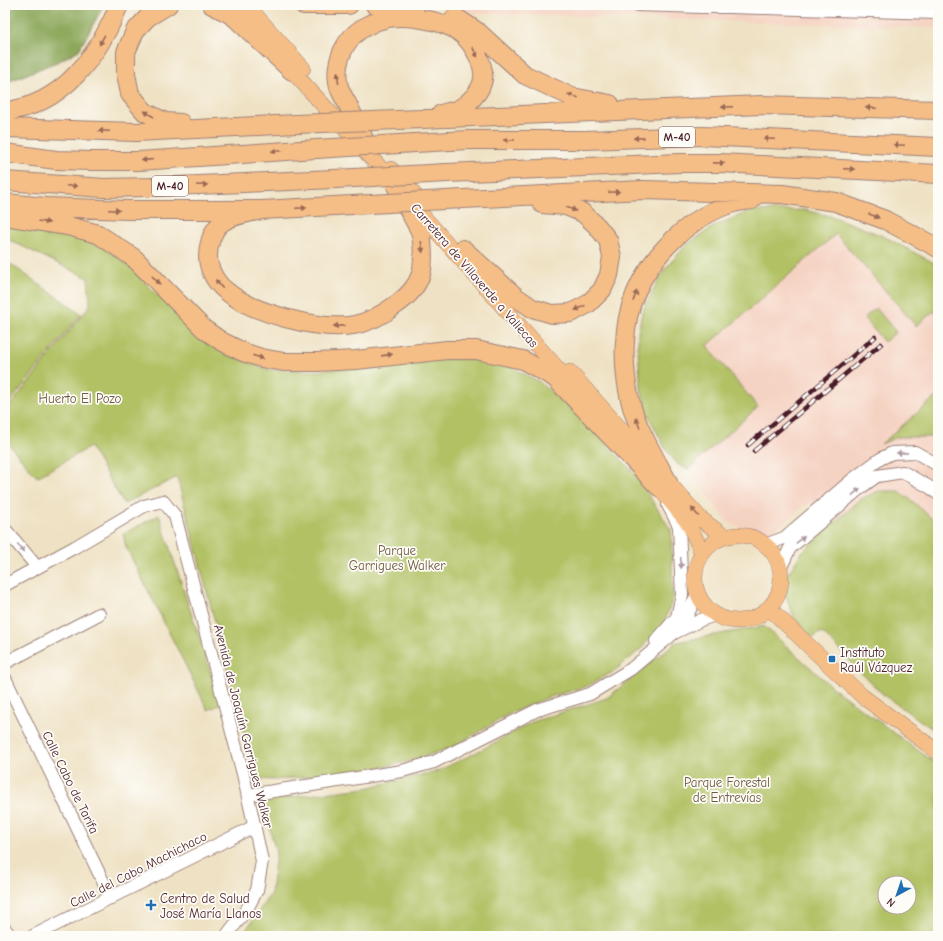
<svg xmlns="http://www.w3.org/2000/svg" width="943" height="941" viewBox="0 0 943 941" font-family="'Comic Neue',sans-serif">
<rect width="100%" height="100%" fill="#fdfcf7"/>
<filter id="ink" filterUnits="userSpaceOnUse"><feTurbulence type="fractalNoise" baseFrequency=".025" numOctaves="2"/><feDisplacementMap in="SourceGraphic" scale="8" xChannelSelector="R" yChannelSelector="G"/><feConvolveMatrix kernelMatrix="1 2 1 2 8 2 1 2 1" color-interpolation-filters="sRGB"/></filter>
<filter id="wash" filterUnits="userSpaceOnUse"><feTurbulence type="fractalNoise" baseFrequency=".012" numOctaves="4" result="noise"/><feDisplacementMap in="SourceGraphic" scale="16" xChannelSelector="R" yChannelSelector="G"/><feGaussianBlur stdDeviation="0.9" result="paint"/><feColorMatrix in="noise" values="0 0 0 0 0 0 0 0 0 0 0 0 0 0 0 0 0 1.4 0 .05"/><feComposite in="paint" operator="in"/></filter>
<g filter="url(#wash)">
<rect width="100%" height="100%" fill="#efe2c4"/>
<path fill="#f5d3c2" d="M450,5h488v23l-466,-15z
M836,234l80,92 18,-15 4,5v79l-56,48 15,-6h41v87l-27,-24 -13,-9 -29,4 -8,4 -28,27 -22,-25 -40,32 -13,1 -30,-11 -40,-54 70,-61 -52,-61z"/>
<path fill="#b1c164" stroke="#7e7048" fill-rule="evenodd" d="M805,210l29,7 49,19 55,29v51l-4,-5 -18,15 -80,-92 -129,112 51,61 -70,62 -10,-4 -13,-17 -16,-31 -8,-28 -3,-39v-17l4,-21 12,-24 11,-19 21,-24 30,-20 34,-14z
M5,224l65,11 34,12 26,20 69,69 27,18 41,15 47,2 116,-11 34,-1 37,3 37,19 44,37 53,56 36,56 2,68 -8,22 -24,29 -28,23 -26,14 -40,12 -36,15 -58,34 -42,14 -33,7 -37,5 -65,7 -20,-1 -79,-302 -53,27 -34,-57 -53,30 -32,-37v-28l85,-107 -2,-27 -83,-40z
M5,260l76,54 -76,94z
M876,308l20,24 -12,10 -20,-24z
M938,395v42h-41l-16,7z
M878,491h20l13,9 27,24v209l-53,-37 -12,-11 -49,-51 -5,-1 -5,5 -11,-9 -9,-12 -8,-21v-19l16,-25 59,-53z
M159,515l62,189 -13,6 -82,-163 -3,-13z
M764,626l69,62 105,77v171h-696l29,-43 5,-40 -14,-54 20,-1 83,-10 73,-17 41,-20 53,-29 75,-24 69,-56zM885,883h24v24h-24z"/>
<path fill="#8ca75a" stroke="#6b6342" d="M5,5h99l-25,45 -20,11 -54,22z"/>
</g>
<g filter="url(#ink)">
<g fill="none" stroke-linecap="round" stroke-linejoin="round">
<defs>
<path id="minor" d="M638,5l65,2h27l208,6
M5,529l32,38
M765,545l19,-7 69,-59 27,-20 12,-6 23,-1 23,13
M780,569l10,-21 69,-59 18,-13 26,-4 28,16 7,6
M5,585l70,-38 69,-41 19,-5 12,15 68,258 19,87 -5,29 -10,19 -21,27
M676,630l11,-14 10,-22
M656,641l21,-24 5,-22 -3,-69 -11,-21
M5,663l94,-49
M5,678l106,220
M248,795l154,-24 32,-9 103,-52 53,-16 41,-25 43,-36 27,-13 14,-5
M5,929l5,7
M33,936l222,-110"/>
<path id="major" d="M236,5l18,21
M251,10l52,58
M285,63l109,120
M391,169l31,34
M408,199l164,186
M570,372l131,147 24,18
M651,478l38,46 13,29
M695 578a43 43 0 1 1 86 0a43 43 0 1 1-86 0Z
M769,608l93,88 76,56"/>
<path id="highway" d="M168,5l-20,12 -13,14 -9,21v22l4,20 15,18 20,10 16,1
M212,5l20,10 60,56
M303,5h46
M375,5l40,1
M455,17l23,15 47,43 47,22 38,7
M5,111c58,-5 94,-57 114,-106
M397,120l365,-15 176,5
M5,128l131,4 161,-8
M364,139c-5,-12 -11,-24 -17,-36 -3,-5 -6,-10 -8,-16 -6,-24 6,-51 28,-61 4,-2 9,-5 14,-6 21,-7 67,0 83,16 10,10 21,29 19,43 -2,13 -14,24 -24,30 -5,2 -12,3 -18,5
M415,143l53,-3h117l117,-4 236,11
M5,153l51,7 36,1h47l177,-12
M447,173l233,-10h40l218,11
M5,181l99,7 47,-1 184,-8
M463,199l180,-9 139,4 54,8 49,18 53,28
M5,203l41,4 82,3h134l90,-5
M262,210c-13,3 -33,5 -43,15 -7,7 -11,21 -11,31 0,12 7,26 17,34 26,23 95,41 129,35 16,-3 30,-11 43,-21 10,-7 20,-18 24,-30 3,-11 2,-32 -1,-43 -2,-4 -5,-9 -7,-13 -6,-11 -12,-22 -17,-32
M5,216l63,10 30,8 36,24 70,71 17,12 22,11 18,6 23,4h33l39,-2 91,-10h29l47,10 32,18 104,109
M463,249l53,48 16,11 20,6 19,-1 17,-9 14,-14 7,-15 3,-18 -4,-17 -11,-14 -14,-13 -17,-7 -24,-2
M668,482c-14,-26 -31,-53 -38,-82 -8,-34 -8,-76 6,-108 17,-39 56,-77 98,-89 6,-2 12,-2 18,-3"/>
</defs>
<use href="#minor" stroke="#9c8078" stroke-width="14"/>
<use href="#major" stroke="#9c8078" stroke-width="16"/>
<use href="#highway" stroke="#9c8078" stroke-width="20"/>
<use href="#minor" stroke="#fff" stroke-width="12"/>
<use href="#major" stroke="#f6be87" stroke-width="15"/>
<use href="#highway" stroke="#f6be87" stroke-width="18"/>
<defs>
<path id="rail" d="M748,445l127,-108
M754,451l127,-107"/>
</defs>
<use href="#rail" stroke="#4a1f2b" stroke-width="4.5"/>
<use href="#rail" stroke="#fdfcf7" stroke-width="3" stroke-dasharray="9" stroke-linecap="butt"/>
<defs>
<path id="highway-bridge" d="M297,124l100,-4
M316,149l99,-6
M335,179l112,-6
M352,205l111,-6"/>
</defs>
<use href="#highway-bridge" stroke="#9c8078" stroke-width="20" stroke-linecap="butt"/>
<use href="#highway-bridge" stroke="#f6be87" stroke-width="18"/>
</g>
<defs><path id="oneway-solid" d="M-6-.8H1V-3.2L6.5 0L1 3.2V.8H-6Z"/></defs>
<g fill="#976754">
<use href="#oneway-solid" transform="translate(102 40) rotate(118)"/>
<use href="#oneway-solid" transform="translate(475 52) rotate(62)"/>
<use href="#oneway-solid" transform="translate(338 78) rotate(-95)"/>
<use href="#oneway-solid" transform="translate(573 96) rotate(-163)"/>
<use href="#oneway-solid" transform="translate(727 107) rotate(178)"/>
<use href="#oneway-solid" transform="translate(871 108) rotate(-178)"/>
<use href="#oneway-solid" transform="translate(149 114) rotate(-148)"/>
<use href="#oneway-solid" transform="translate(104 131) rotate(-178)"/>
<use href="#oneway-solid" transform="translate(639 138) rotate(178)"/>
<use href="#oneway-solid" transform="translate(769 139) rotate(-177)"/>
<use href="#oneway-solid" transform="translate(509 140) rotate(-180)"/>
<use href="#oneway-solid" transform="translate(899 145) rotate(-177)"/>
<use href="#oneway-solid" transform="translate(277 151) rotate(177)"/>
<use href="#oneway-solid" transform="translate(147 160) rotate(175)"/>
<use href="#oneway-solid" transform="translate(719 163) rotate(1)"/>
<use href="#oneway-solid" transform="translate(849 169) rotate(3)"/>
<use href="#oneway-solid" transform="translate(202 185) rotate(-3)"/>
<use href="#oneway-solid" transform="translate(72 186) rotate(3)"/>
<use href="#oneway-solid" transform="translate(614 192) rotate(-3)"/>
<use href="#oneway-solid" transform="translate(301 208) rotate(-3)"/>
<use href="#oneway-solid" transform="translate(571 209) rotate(21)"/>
<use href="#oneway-solid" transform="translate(114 210) rotate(2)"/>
<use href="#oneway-solid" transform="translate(874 216) rotate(21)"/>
<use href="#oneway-solid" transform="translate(44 222) rotate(9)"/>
<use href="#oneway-solid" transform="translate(422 247) rotate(82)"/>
<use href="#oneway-solid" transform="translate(156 280) rotate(46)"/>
<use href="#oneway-solid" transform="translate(219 284) rotate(-128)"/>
<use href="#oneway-solid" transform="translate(635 296) rotate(-70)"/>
<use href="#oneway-solid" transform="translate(580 308) rotate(155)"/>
<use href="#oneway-solid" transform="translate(339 326) rotate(179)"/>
<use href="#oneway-solid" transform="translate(387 355) rotate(-8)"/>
<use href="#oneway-solid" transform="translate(258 357) rotate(17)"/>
<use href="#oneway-solid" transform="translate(638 423) rotate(-110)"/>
<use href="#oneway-solid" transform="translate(695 512) rotate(-132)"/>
</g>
<g fill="#ae9aa0">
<use href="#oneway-solid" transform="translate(902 453) rotate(179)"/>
<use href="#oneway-solid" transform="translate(856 492) rotate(-41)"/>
<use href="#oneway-solid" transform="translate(800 540) rotate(-40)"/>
<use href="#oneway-solid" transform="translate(21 548) rotate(50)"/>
<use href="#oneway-solid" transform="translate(681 563) rotate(87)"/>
</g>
</g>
<g fill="#1f6fb2" stroke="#fdfcf7" stroke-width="1.5">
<rect x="828" y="655" width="8" height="8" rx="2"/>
<path d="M149 899h4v4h4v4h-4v4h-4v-4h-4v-4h4z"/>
</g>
<g text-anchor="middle" stroke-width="3.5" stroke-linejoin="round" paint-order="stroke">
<g fill="#fdfcf7" stroke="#806168" stroke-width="1">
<rect x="659" y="127" width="36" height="20" rx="3"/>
<rect x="152" y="176" width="36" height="20" rx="3"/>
</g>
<g font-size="12" font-weight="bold" fill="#4a1f2b">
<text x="677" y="141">M-40</text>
<text x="170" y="190">M-40</text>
</g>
<g font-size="13" fill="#4a1f2b" stroke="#fdfcf7">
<text transform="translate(475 275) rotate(49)" y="5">Carretera de Villaverde a Vallecas</text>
<text transform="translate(244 726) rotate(76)" y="5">Avenida de Joaquín Garrigues Walker</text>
<text transform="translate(71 782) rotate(64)" y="5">Calle Cabo de Tarifa</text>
<text transform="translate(138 869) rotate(-27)" y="5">Calle del Cabo Machichaco</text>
</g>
<g font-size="13" fill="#6e583f" stroke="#fdfcf7">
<text x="80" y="403">Huerto El Pozo</text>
<text x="397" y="555">Parque<tspan x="397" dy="15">Garrigues Walker</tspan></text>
<text x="727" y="787">Parque Forestal<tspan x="727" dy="15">de Entrevías</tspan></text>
</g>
<g font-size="13" fill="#4a1f2b" stroke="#fdfcf7" text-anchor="start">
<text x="840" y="657">Instituto<tspan x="840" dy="15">Raúl Vázquez</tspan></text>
<text x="160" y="903">Centro de Salud<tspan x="160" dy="15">José María Llanos</tspan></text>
</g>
</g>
<rect width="943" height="941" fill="none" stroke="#fdfcf7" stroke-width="20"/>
<g transform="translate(897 895) rotate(220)"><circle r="19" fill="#fdfcf7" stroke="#b5a4a5"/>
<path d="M0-3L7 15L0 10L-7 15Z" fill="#1f6fb2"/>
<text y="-6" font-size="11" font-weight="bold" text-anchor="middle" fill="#4a1f2b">N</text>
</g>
</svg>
